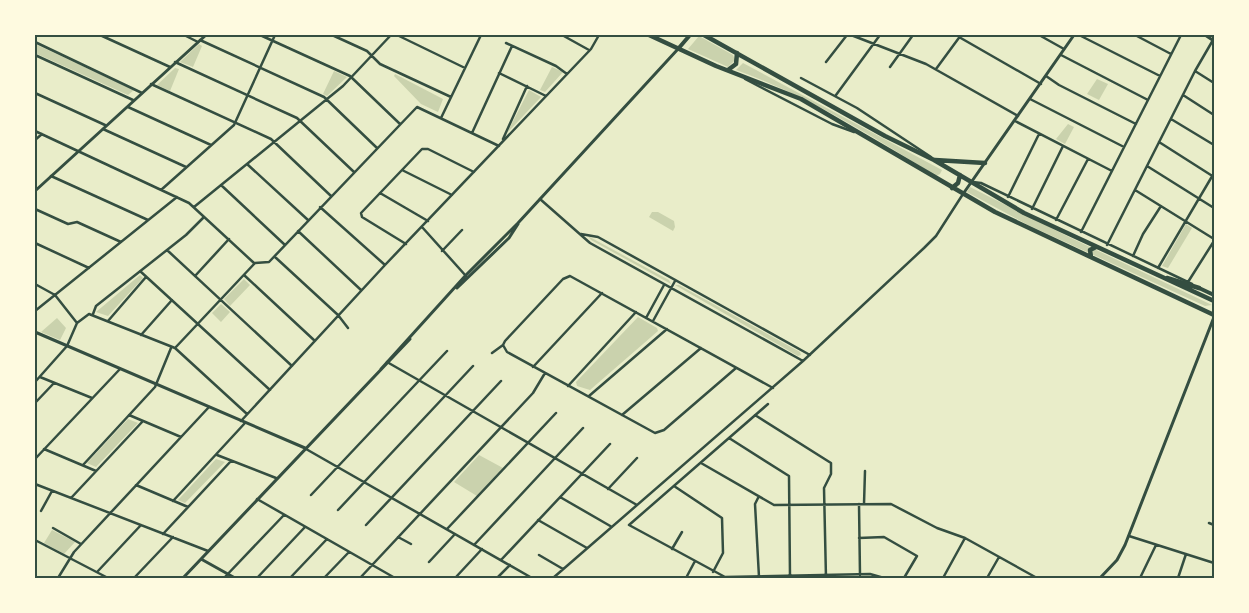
<svg xmlns="http://www.w3.org/2000/svg" width="1249" height="613" viewBox="0 0 1249 613" font-family="Cabin,sans-serif">
<rect width="100%" height="100%" fill="#e9edc9"/>
<path fill="#cad2ad" d="M699,36l34,19 2,5 -7,7 -40,-18z
M35,44l99,46 -6,5 -93,-42z
M199,44l3,2 -9,21 -13,-5z
M743,63l199,107 -2,4 -4,2c-64,-40 -128,-80 -200,-106z
M552,67l11,5 -18,20 -5,-2z
M175,68l4,1 -9,22 -13,-6z
M334,71l13,6 -20,19 -4,-2z
M395,74l48,25 -5,13 -17,-8 -27,-28z
M1097,79l11,5 -9,16 -12,-6z
M529,90l12,7 -34,36z
M1068,124l6,3 -9,17 -9,-5z
M970,187l101,51 141,67 -7,1 -177,-81 -61,-33z
M652,212h6l16,9 1,6 -2,4 -24,-14z
M1186,224l6,4 -24,40 -6,-2z
M588,236l81,44 2,4 -80,-44z
M140,275l3,3 -35,38 -12,-4z
M244,279l6,6 -20,21 -6,-7z
M675,285h4l121,67 1,3 -3,1z
M221,304l9,8 -9,10 -9,-9z
M638,317l19,11 1,3 -68,59 -13,-4 -1,-4z
M57,318l9,10 -6,12 -19,-8z
M128,419l10,4 -42,44 -9,-4z
M479,455l24,13 -26,28 -23,-14z
M216,459l9,3 -40,41 -7,-3z
M52,530l23,12 -11,12 -20,-11z"/>
<g fill="none" stroke-linecap="round" stroke-linejoin="round">
<path stroke="#344e41" stroke-width="2.5" d="M100,35l70,32
M184,35l14,7
M260,35l90,41 50,48
M332,35l35,16 13,13 71,33
M397,35l68,33
M562,35l27,15
M851,35l75,29 92,52
M1039,35l25,14
M1079,35l81,41
M1135,35l36,19
M959,37l82,47
M200,40l124,57 53,51
M35,42l107,51
M506,43l50,23 11,8
M35,55l98,45
M1061,55l87,45
M175,62l122,56 57,54
M826,62l21,-27
M890,67l23,-32
M936,69l25,-34
M1195,71l19,12
M499,73l47,23
M1046,76l13,9 77,39
M801,78l56,30 74,49
M745,79l87,45 22,8
M151,84l120,55 60,57
M35,93l70,32
M836,95l44,-60
M1183,95l31,20
M1030,99l94,48
M128,107l83,38
M441,118l40,-83
M1171,119l43,26
M1015,121l97,50
M103,129l83,38
M35,131l154,72 65,60
M472,133l40,-87
M503,139l24,-53
M35,140l7,-6
M1159,142l55,35
M247,164l61,56
M1147,166l67,42
M402,170l50,25
M51,176l97,44
M973,182l8,1 211,101
M221,185l64,60
M161,190l73,-65 41,-90
M1135,190l79,49
M380,193l48,28
M1008,197l31,-63
M540,199l50,44 213,118
M194,207l149,-121 48,-51
M320,207l65,58
M35,209l33,15 9,-2 44,20
M1032,209l31,-63
M1056,220l32,-61
M422,227l44,49
M298,231l63,59
M1081,232l100,-197
M581,234l17,3 212,118
M35,243l54,25
M406,244l-44,-27 -1,-4 61,-64h6l46,23
M1107,245l88,-174 18,-31
M167,250l125,116
M442,251l20,-21
M1133,256l10,-22 18,-28
M275,257l63,58 10,13
M1158,268l56,-95
M140,271l130,119
M244,275l71,66
M195,276l34,-37
M1188,282l26,-41
M35,284l20,11 22,28
M35,311l142,-114
M93,314l3,-8 90,-71 18,-18
M646,318l18,-33
M108,321l38,-44
M653,321l22,-40
M141,335l31,-35
M503,345l4,7 148,81 9,-3 72,-62
M175,348l80,-85 14,-1 148,-155 82,39
M175,348l72,66
M492,353l11,-8 2,-4 58,-62 7,-3 203,112
M387,362l250,143
M533,367l69,-74
M40,377l52,21
M35,382l32,-36 10,-23 12,-9 86,34
M568,386l68,-74
M589,396l78,-67
M35,403l19,-20
M768,404l-139,121 96,52 145,-3 14,4
M129,415l52,22
M622,415l79,-67
M755,415l76,48v11l-7,14 2,90
M241,421l144,-156 206,-216 8,-14
M729,438l60,38 1,100
M44,449l52,22
M306,449l226,129
M217,455l59,23
M35,459l85,-90
M701,463l73,42 117,-1 46,24 28,10 72,40
M83,465l72,-78 16,-39
M35,484l173,67
M136,485l52,22
M674,486l48,32 1,35 -10,19
M608,489l29,-31
M311,495l136,-144
M560,497l52,30
M71,498l72,-77
M758,498l-3,6 4,73
M257,499l138,79
M173,501l72,-78
M859,504l1,71
M864,504l1,-33
M338,510l135,-144
M41,511l11,-20
M538,520l49,28
M1209,523l5,2
M366,525l135,-144
M53,528l28,16
M447,529l109,-116
M163,534l68,-73
M1129,536l85,27
M398,537l13,7
M859,538l25,-1 33,19 -13,22
M35,540l73,38
M474,545l109,-117
M672,549l10,-17
M539,555l24,14
M501,560l109,-116
M429,562l26,-28
M98,571l43,-46
M456,577l26,-28
M58,578l16,-26 135,-145
M134,578l39,-41
M224,578l60,-63
M257,578l48,-51
M290,578l37,-39
M324,578l25,-26
M360,578l173,-185 12,-20
M497,578l13,-13
M553,578l250,-217 121,-113 12,-12 27,-42
M686,578l9,-17
M943,578l22,-40
M987,578l12,-21
M1140,578l16,-33
M1178,578l8,-24"/>
<path stroke="#344e41" stroke-width="3" d="M1205,35l9,6
M35,191l171,-156
M963,194l111,-159
M457,288l52,-50 9,-14
M35,332l270,116
M381,369l85,-94 52,-52 160,-174
M201,559l34,19
M183,578l227,-239
M1100,578l17,-18 8,-15 89,-228"/>
<path stroke="#344e41" stroke-width="4" d="M678,49l12,-14
M1199,288l15,7"/>
<path stroke="#344e41" stroke-width="4.5" d="M649,35l67,31 85,33 194,113 219,103
M704,35l181,101 49,24 90,53 190,88
M728,70l8,-6 1,-11
M935,160l50,3
M952,188l6,-5 2,-8
M1091,257l-1,-7 6,-3
M1167,278l32,10"/>
</g>
<rect width="1249" height="613" fill="none" stroke="#fefae0" stroke-width="72"/>
<rect x="36" y="36" width="1177" height="541" fill="none" stroke="#344e41" stroke-width="2"/>
</svg>
